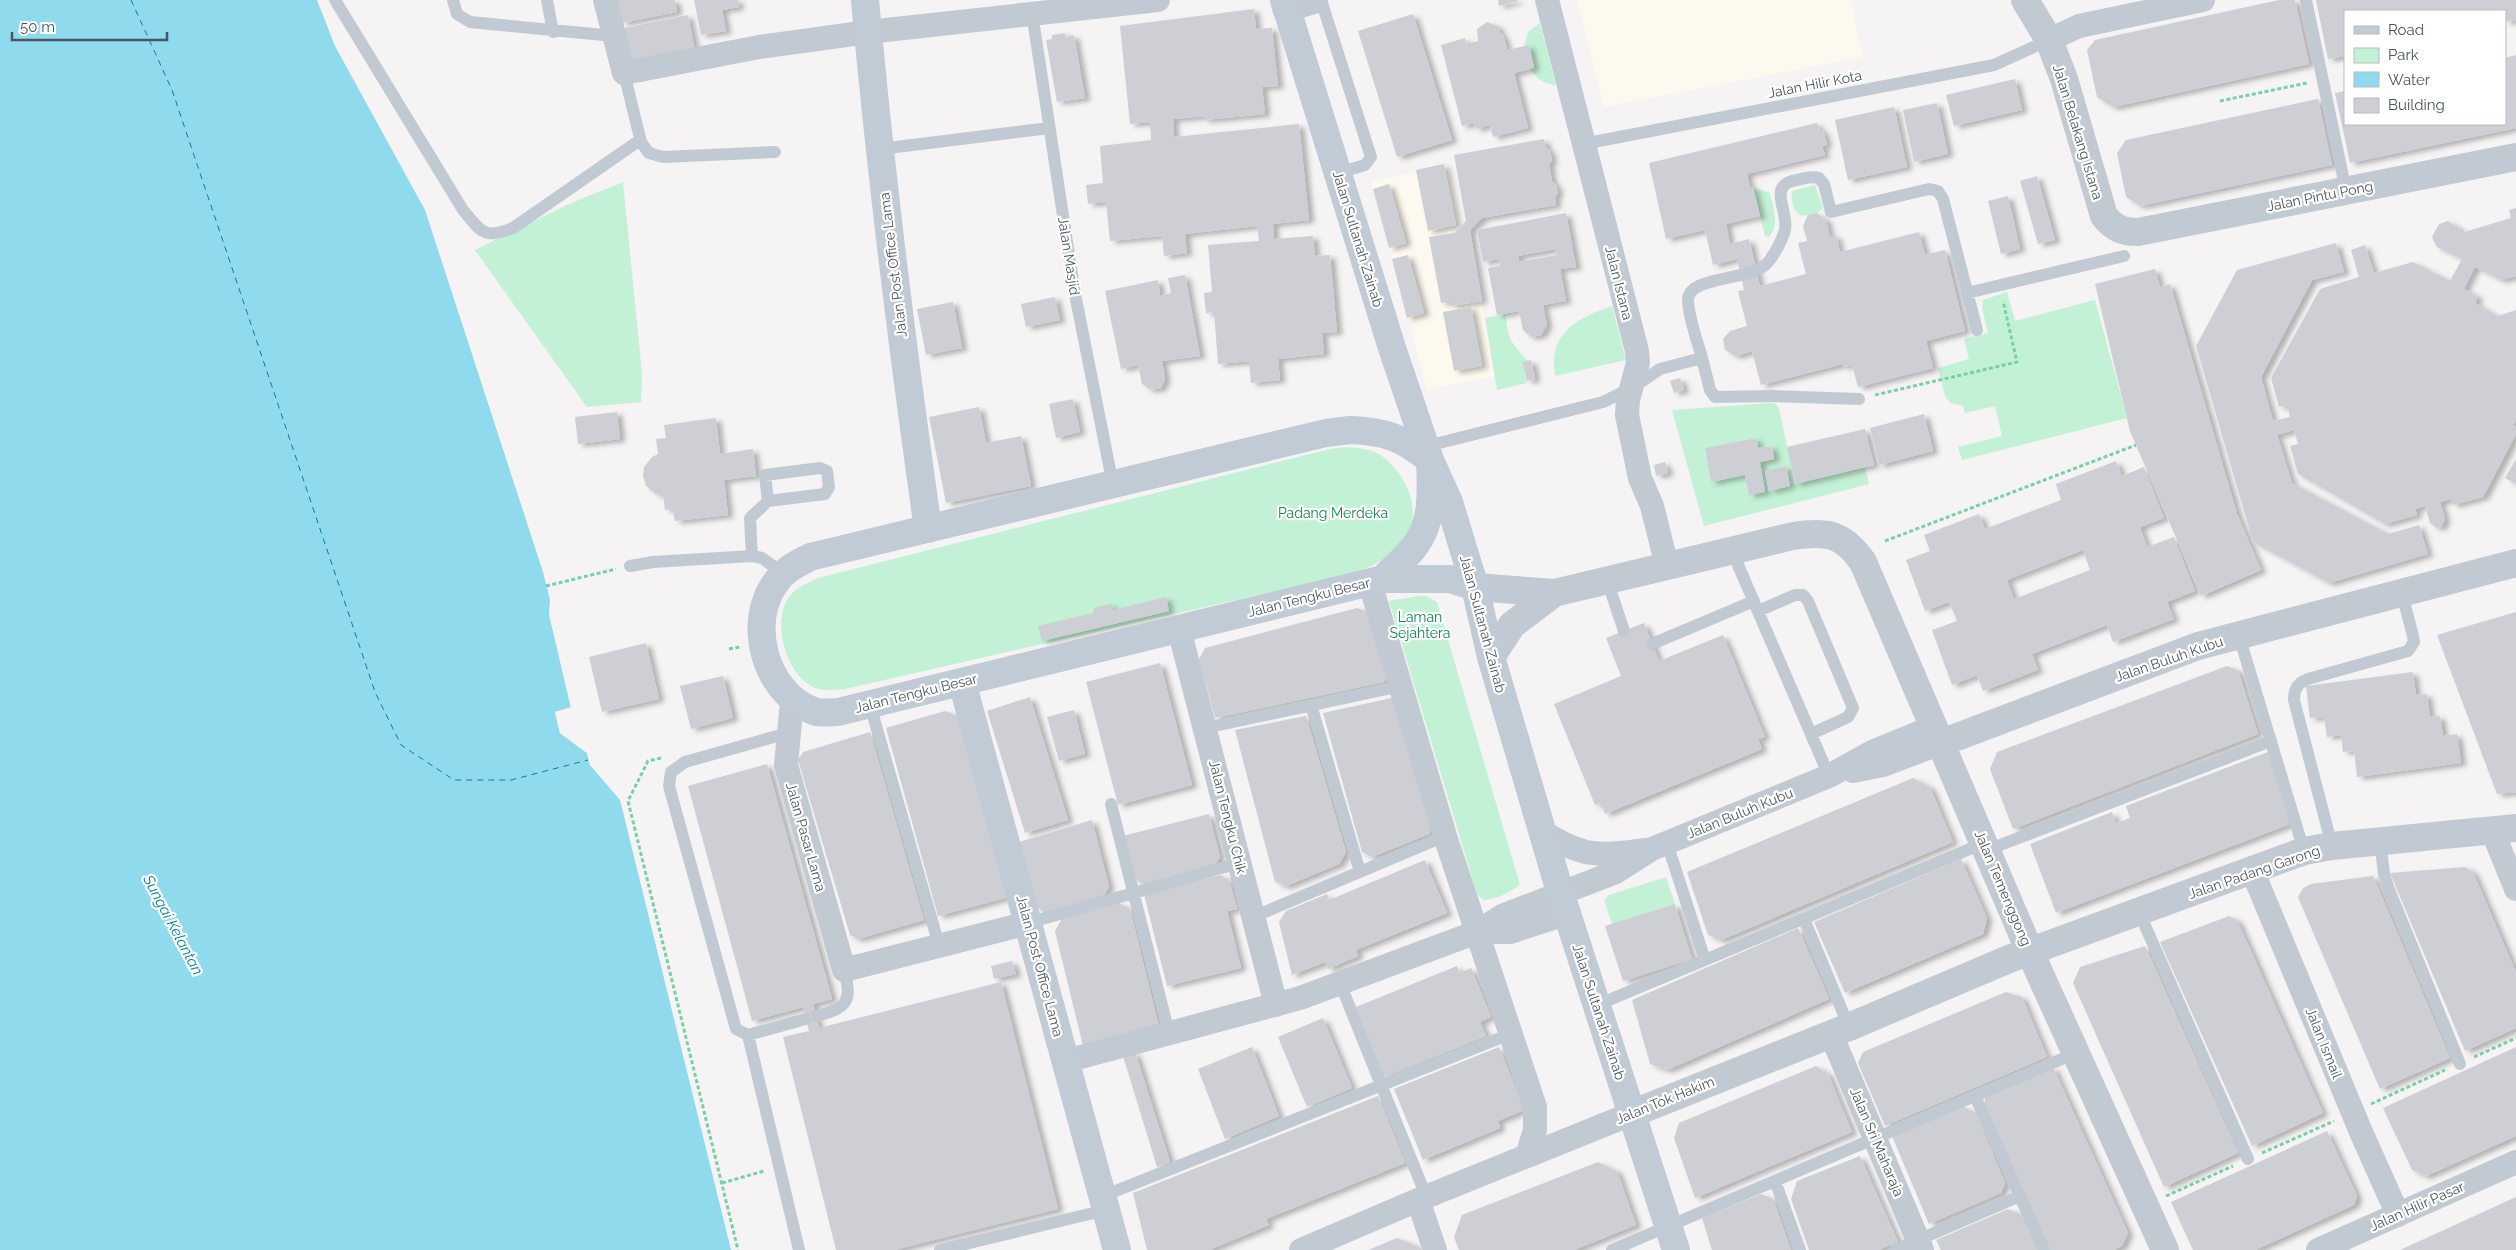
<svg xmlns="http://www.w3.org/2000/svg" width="2516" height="1250" viewBox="0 0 2516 1250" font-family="Raleway,sans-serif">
<defs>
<filter id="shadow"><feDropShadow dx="5.5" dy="3" stdDeviation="2.5" flood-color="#0004"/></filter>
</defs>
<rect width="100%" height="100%" fill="#f5f3f3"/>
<path fill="#fdf9ef" d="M1577,0h274l11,57 -258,50z
M1448,164l12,62 -6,7 -25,4 12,66 10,-1v4l31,-5 12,75 -67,14 -56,-208z"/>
<path fill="#c3f1d5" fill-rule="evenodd" d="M1540,23l16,62c-11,-1 -20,-6 -26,-16l4,-2 -5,-22 -5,1 4,-14z
M623,182l19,192 -1,28 -54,5 -112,-157 94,-46z
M1815,185l8,23c-4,5 -8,6 -14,7 -15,4 -18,-12 -17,-24z
M1753,187l17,6c3,14 10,32 -1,44l-4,-1z
M2007,292l8,29 80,-21 32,118 -165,42 -4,-13 44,-11 -7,-30 -30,7 -2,-7 -13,-3 -5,-7 -7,-28 31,-9 -5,-20 24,-6 -6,-25 1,-8z
M1612,306l14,54 -71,16c-7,-42 21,-58 57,-70z
M1506,314c1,26 6,29 22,47l-6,1 5,21 -30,7 -12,-72z
M1771,403l5,1 3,5 16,74 70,-16 4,17 -165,42 -32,-116zM1756,438l2,10 14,-2 2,13 -14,3 -15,13 -34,7 -6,-34zM1786,467l4,19 -21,5 -4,-20z
M1347,447c12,1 26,2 36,10 23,17 39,53 24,79 -10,20 -33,29 -53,37l-509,116c-11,1 -23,3 -34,-3 -25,-14 -38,-61 -24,-86 6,-11 20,-17 31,-22l512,-129z
M1419,596h7l11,6 83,283c-11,8 -24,14 -37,15l-6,-6 -88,-293z
M1666,877l9,27 -63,20 -8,-24 5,-5z"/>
<path fill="#90daee" d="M0,0h317l18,46 90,164 118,362 7,28 -1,14 22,94 -16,4 5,21 27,20 3,12 30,35 111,450h-731z"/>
<path fill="#f5f3f3" d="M551,613l22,94 -1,3 -14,3 4,18 26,21 4,13h-2l-3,-12 -27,-20 -5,-21 16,-5 -22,-93z"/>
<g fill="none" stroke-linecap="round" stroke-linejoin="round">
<path stroke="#0c7c9b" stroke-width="1" stroke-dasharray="6 5" stroke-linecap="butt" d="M131,0l41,90 203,602 26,53 53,35h57l77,-20"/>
</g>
<path fill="#cdcfd5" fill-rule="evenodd" filter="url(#shadow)" d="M617,0h58l2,12 -55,11z
M694,0h44l1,7 -17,3 4,21 -25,4z
M1498,0h20v1l-19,5z
M2279,0h16l14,64 -196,43 -16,-10 -10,-47 8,-10z
M2316,0h200v20l-11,2v-11h-160v45l-17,3z
M1254,9l2,20 16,-1 6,58 -16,1 3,27 -61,6v-4l-31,3 1,18 125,-13 10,96 -36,4 1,15 39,-3 2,20 15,-1 7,77 -15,1 2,21 -46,5 2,21 -29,3 -2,-22 -31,3 -4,-52 -8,1 -2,-20 8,-1 -4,-47 51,-4 -2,-15 -72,8 2,19 -23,3 -2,-20 -52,5 -4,-39 -18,2 -2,-19 17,-2 -3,-37 51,-6 -1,-18 -20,2 -10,-98z
M1413,14l39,126 -55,17 -39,-126z
M688,15l7,36 -64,13 -7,-36z
M1487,22l11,4 3,9 2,-1 4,16 22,-5 5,23 -20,5 14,55 -35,9 -3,-12 -14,4 -2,-6 -12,3 -21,-81 24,-7 1,6 12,-3 -1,-12z
M1065,33l1,4 8,-2 11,63 -28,4 -11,-62 6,-1v-4z
M2516,55v73l-166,35 -15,-70 10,-2v33h160v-66z
M2015,79l7,31 -68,16 -8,-31z
M2318,99l14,66 -192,41 -14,-9 -9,-44 9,-13z
M1937,103l11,51 -34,8 -11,-52z
M1894,107l13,60 -59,13 -13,-60z
M1817,123l3,8 3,-1 4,15 -5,1 3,9 -78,19 3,14 3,-1 7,29 -34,8 4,20 19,-5 11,47 46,-12 -8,-31 9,-2 -4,-15 5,-11 9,-2 9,7 4,17 6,-2 4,17 79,-20 6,23 20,-5 20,81 -39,10 7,27 -75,19 -6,-22 -8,2 -1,-3 -82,21 -9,-34 -16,5 -11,-6 -2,-11 7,-8 17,-5 -9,-35 6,-1 -7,-31 -24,6 -8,-35 -39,9 -17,-76z
M1544,139l2,8 4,4 2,10 -3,3 3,17 4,4 2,8 -3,4 1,8 -74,13 -12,12 12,71 -31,5v-4l-10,1 -12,-66 25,-4 12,-12 -12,-66z
M1444,164l12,61 -28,6 -12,-61z
M2037,176l18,64 -17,4 -18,-63z
M1389,184l17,59 -17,5 -16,-59z
M2008,196l12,53 -19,5 -13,-53z
M2516,208v68l-15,4 -26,-13 -11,22 14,7 -3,7 23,13 18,-6v110l-3,5 3,2v7l-33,63 -30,8 -2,-6 -11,3 5,17 -3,7 -5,2 -7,-5 -5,-17 -10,3 2,6 -32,9 -87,-50 -8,-28 8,-2 -4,-14 -17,5 15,48 96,51 31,-9 9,29 -99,29 -76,-41 -57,-196 41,-76 99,-27 8,29 -32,8 -51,97 12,44 17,-4 -3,-12 -8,2 -8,-29 49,-89 39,-12 -8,-27 14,-5 9,28 39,-11 37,19 12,-22 -25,-12 -5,-10 7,-13 9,-3 11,7 2,5 50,-15 -2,-8z
M1566,213l10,54 -16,2 6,32 -23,4 4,20 -6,10 -10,2 -8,-7 -4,-19 -22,4 -9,-47 12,-2 -1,-7 -16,3 -6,-32zM1556,249l1,6 -38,7 -1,-6z
M1408,255l16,58 -17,5 -15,-59z
M2155,269l5,18 10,-3 67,230 24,56 -60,26 -71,-165 -35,-147z
M1185,275l15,81 -38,5 3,18 -4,9 -10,2 -9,-6 -4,-19 -17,4 -16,-78 53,-11 2,16 11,-3 -3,-15z
M1055,297l5,23 -34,7 -5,-23z
M953,302l9,46 -36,7 -9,-46z
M1471,307l11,59 -28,5 -11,-59z
M1531,360l4,19 -8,2 -5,-19z
M1680,378l4,12 -10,3 -4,-12z
M1073,399l7,33 -24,6 -7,-34z
M979,407l7,36 35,-7 10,50 -85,17 -17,-86z
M617,412l3,27 -42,5 -3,-27z
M1924,414l9,37 -54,14 -9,-37z
M716,418l4,36 33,-5 3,27 -32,4 4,35 -53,6 -2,-12 -8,1 -2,-15 -7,-1 -10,-8 -3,-10 1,-9 8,-10 6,-3 -2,-15 10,-1 -2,-13z
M1865,429l9,36 -79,19 -8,-37z
M1756,438l2,10 14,-2 2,13 -14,3 5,30 -16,3 -4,-20 -34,7 -6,-34z
M2516,459v25l-11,-6z
M2116,461l6,15 22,-9 20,51 -24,9 7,20 27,-10 21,54 -28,11 7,17 -61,23 -6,-17 -75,29 6,16 -55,21 -6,-16 -25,10 -20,-55 25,-9 -8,-19 -24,9 -19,-51 24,-9 -6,-16 55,-21 6,15 76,-29 -5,-16zM2083,550l7,20 -76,29 -7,-19z
M1665,462l3,11 -12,3 -2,-11z
M1786,466l4,20 -21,5 -4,-20z
M1166,597l3,14 -127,30 -4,-15 56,-13 -1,-5 19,-4 1,6z
M1357,608l17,6 17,56 -7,12 -169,36 -16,-59 6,-11z
M2516,612v180l-19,2 -60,-159z
M1644,623l15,38 64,-26 42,102 -7,2 4,10 -157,65 -4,-11 -6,2 -41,-101 67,-28 -15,-38z
M646,643l13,56 -57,13 -13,-55z
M1160,663l32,122 -74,20 -32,-123z
M2227,666l11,4 20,64 -245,95 -23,-60 7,-17z
M2413,672l3,23 11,-1 3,23 10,-1 3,20 14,-2 4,29 -104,14 -3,-26 -11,1 -2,-17 -14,2 -3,-20 -14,1 -4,-32z
M723,676l10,42 -42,11 -11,-43z
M1030,697l38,123 -43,13 -38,-122z
M1396,697l37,125 -4,12 -57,23 -10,-5 -39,-139z
M1074,710l11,44 -26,7 -12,-44z
M945,711l13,5 52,174 -5,8 -67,18 -52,-188z
M1306,716l40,136 -7,12 -53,22 -11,-4 -40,-152z
M870,732l54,188 -66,19 -8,-4 -52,-175 5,-8z
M2268,752l22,72 -234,89 -26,-69 82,-32 4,11 14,-5 -4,-12z
M767,764l65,235 -19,5 6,24 182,-46 57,227 -164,41h-58l-53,-213 26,-6 -6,-24 -51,14 -64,-235z
M1913,778l17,9 23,55 -232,98 -13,-5 -21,-63z
M1209,814l11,43 -8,12 -64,17 -14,-7 -11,-43z
M1092,820l17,67 -8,13 -54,14 -12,-8 -16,-64z
M1961,859l26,59 -4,16 -138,59 -31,-71z
M1425,860l22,53 -91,37 2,6 -30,13 -3,-7 -33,13 -13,-53 7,-11 41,-17 2,6z
M2465,867l8,5 43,101v55l-51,23 -75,-178z
M1221,875l8,5 8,29 -10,2 14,57 -74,18 -23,-92z
M2373,876l77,182 -70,31 -82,-192 5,-9 8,-4z
M1117,902l13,7 29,118 -76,19 -28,-115 8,-14z
M1675,904l17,55 -69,22 -18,-55z
M2229,916l8,4 86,193 -71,33 -92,-204z
M1798,928l31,71 -162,71 -17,-6 -18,-64z
M2145,946l93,207 -74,34 -91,-204 7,-16z
M1012,961l4,13 -22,5 -3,-13z
M1457,966l3,7 11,-5 20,49 -11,5 6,14 -102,41 -28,-70z
M2006,992l16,5 25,60 -162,69 -27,-63 5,-11z
M1323,1018l29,70 -45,19 -29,-70z
M1252,1047l27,69 -54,23 -27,-70z
M1499,1047l25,63 -26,11 2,7 -77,32 -29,-71z
M2516,1047v89l-90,40 -14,-6 -29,-62z
M1135,1052l35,110 -13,5 -34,-111z
M1816,1066l12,8 24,58 -157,66 -21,-60 5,-15z
M2053,1067l75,166 -6,13 -9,4h-64l-65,-145 2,-11z
M1378,1096l27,67 -139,56 3,6 -60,25h-62l-14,-57z
M1962,1106l14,7 29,70 -4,10 -72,31 -37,-88z
M2327,1131l30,65 -3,9 -99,45h-62l-22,-48z
M1860,1156l38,86 -20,8h-69l-18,-51 6,-18z
M1598,1162l19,9 19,54 -62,25h-115l-5,-13 8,-22z
M1761,1194l12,5 18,51h-79l-10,-32z
M2516,1197v53h-116l11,-5z
M2008,1209l15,6 15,35h-97l-5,-10z
M1397,1238l20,8 2,4h-51z"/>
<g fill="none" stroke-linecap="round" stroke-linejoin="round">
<path stroke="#7ad0a6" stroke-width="3" stroke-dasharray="4 2.5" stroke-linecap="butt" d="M2220,101l87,-18
M1875,395l142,-33 -14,-61
M1885,541l251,-96
M546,586l70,-17
M729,649l11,-2
M661,758l-13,3 -20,40 110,449
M2474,1057l42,-19
M2371,1104l74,-34
M2262,1153l72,-32
M722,1183l42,-12
M2166,1196l67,-30"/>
<path stroke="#c1cad2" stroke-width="12" d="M335,0l128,210c18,22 21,30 50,18l127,-88
M453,0l4,14 13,8 144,14
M547,0l6,32
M1321,0l50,157 -6,8 -27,8
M2306,0l40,191
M1034,26l41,268 38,191
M624,73l17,69 8,11 14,4 112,-5
M1583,144l411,-79 55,-25
M880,149l169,-21
M1967,293l157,-37
M1702,358l8,32 5,7 57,-1 87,3
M1427,446l176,-44 29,-14 28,-19 42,-11c-5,-18 -13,-39 -14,-57 -1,-27 67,-19 81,-40 6,-8 13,-21 16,-31 4,-20 -19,-45 12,-50 7,-2 15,-4 22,-2l5,6 7,28 98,-23 9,2 5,8 34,131
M1732,551l97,225
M752,556l-2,-38 18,-17 57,-7 4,-7 -2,-16 -7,-3 -55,7 3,26
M630,566l23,-4 99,-6 10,2 22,16
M1607,580l17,51
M1758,611l37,-16h8l5,6 45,107 -5,9 -37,17
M2239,636l65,215
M1652,644l102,-43
M870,705l69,240
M1311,705l49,167
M1205,728l196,-42
M788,733l-103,29 -14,10 -2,14 67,243 12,6 58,-16
M1111,804l58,229
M2380,841l4,33 4,13 72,177
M1667,843l38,117
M2332,846l-38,-146c0,-12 4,-17 14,-21l100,-28 6,-9 -1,-6 -11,-42
M1987,850l284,-109
M2139,912l109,247
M1253,917l192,-81
M1804,919l45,108
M1028,923l211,-60
M1340,983l86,213
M1597,1005l387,-162
M816,1016c31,-8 37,-14 28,-46
M748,1035l51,215
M1975,1096l69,154
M1775,1181l25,69
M1103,1196l407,-162
M940,1250l166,-40
M1612,1250l464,-197
M1895,1250l125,-54"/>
<path stroke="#c1cad2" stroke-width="24" d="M605,0l19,73 135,-26 109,-15 290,-32
M1547,0l90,351 1,12 -10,37 -1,15 13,63 12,28 15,60
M2049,40l30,-14 124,-26
M1370,583l75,253 90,271v23l-8,26
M1179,629l97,376
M792,701l-6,64 58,205 184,-47
M1853,771l30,-6 58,-22
M2492,830l24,59
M1543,832c41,26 55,24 102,18
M2252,870l109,262 37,83
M1477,932h33l58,-19
M1831,1034l91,216
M1066,1061l234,-63 177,-66 25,-16 114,-44 36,-23 177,-73 45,-25 59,-24
M1418,1200l17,50
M1301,1250l117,-50 213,-86
M2318,1250l198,-88"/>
<path stroke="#c1cad2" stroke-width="28" d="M2025,0l24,40 15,39 40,137c10,12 18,16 34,16l378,-75
M1286,8l28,-8
M1475,587l79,6 239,-57c33,-5 50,-3 70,26l167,390 135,298
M1491,657l21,-32 42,-32
M1941,743l257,-97 318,-83
M1631,1114l218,-87 160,-68 295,-108 28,-5 184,-18"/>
<path stroke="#c1cbd6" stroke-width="28" d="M865,0c16,177 38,353 63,529
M1284,0l108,348 38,112 19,42 26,85 16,70 70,238 115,355
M1350,430c35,1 53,8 80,30 1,29 4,61 -15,86 -9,12 -22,22 -32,33l-545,133c-9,0 -20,2 -27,-2 -46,-19 -65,-87 -35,-128 8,-12 21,-18 34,-25l516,-124z
M1383,579h67l25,8
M962,682l155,568"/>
</g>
<g text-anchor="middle" stroke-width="4.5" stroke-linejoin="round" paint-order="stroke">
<g font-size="14" fill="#4a5661" stroke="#fff">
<text transform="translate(1815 84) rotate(-11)" y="5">Jalan Hilir Kota</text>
<text transform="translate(2078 132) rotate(73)" y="5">Jalan Belakang Istana</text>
<text transform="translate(2320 196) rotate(-11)" y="5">Jalan Pintu Pong</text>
<text transform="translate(1358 239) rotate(73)" y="5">Jalan Sultanah Zainab</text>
<text transform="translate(1069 256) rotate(81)" y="5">Jalan Masjid</text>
<text transform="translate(893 265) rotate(-97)" y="5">Jalan Post Office Lama</text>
<text transform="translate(1619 283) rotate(76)" y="5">Jalan Istana</text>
<text transform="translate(1309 597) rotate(-14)" y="5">Jalan Tengku Besar</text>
<text transform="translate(1483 624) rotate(75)" y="5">Jalan Sultanah Zainab</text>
<text transform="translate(2169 659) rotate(-19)" y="5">Jalan Buluh Kubu</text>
<text transform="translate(916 693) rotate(-14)" y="5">Jalan Tengku Besar</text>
<text transform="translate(1740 813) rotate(-22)" y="5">Jalan Buluh Kubu</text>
<text transform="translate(1228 817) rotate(76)" y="5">Jalan Tengku Chik</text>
<text transform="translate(806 837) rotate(74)" y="5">Jalan Pasar Lama</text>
<text transform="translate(2254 872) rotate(-19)" y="5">Jalan Padang Garong</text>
<text transform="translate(2003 888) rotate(67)" y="5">Jalan Temenggong</text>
<text transform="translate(1040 966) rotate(75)" y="5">Jalan Post Office Lama</text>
<text transform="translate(1599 1012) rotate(72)" y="5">Jalan Sultanah Zainab</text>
<text transform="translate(2324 1043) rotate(68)" y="5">Jalan Ismail</text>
<text transform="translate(1665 1100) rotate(-22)" y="5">Jalan Tok Hakim</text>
<text transform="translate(1877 1142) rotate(67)" y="5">Jalan Sri Maharaja</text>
<text transform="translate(2417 1206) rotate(-24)" y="5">Jalan Hilir Pasar</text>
</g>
<g font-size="14" fill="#17864f" stroke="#fff">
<text x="1333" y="518">Padang Merdeka</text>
<text x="1420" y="622">Laman<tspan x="1420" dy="16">Sejahtera</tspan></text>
</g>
<g font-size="15" font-style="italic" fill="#0c7c9b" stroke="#fff">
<text transform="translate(173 925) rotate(62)" y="5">Sungai Kelantan</text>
</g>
</g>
<rect x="2344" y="10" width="162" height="115" fill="#ffffff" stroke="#b7bbc0"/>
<rect x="2354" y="26" width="25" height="8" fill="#c1cbd6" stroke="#b7bbc0"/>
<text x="2388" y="35" font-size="15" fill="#4a5661">Road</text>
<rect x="2354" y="48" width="25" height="15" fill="#c3f1d5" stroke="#b7bbc0"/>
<text x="2388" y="60" font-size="15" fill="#4a5661">Park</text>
<rect x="2354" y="72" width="25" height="15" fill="#90daee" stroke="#b7bbc0"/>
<text x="2388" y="85" font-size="15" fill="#4a5661">Water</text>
<rect x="2354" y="98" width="25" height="15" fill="#cdcfd5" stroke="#b7bbc0"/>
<text x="2388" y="110" font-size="15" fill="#4a5661">Building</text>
<path d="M12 32v8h155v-8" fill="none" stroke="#4a5661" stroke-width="2.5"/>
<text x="20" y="32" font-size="15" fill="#4a5661" stroke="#ffffff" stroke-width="4" paint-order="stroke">50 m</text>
</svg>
